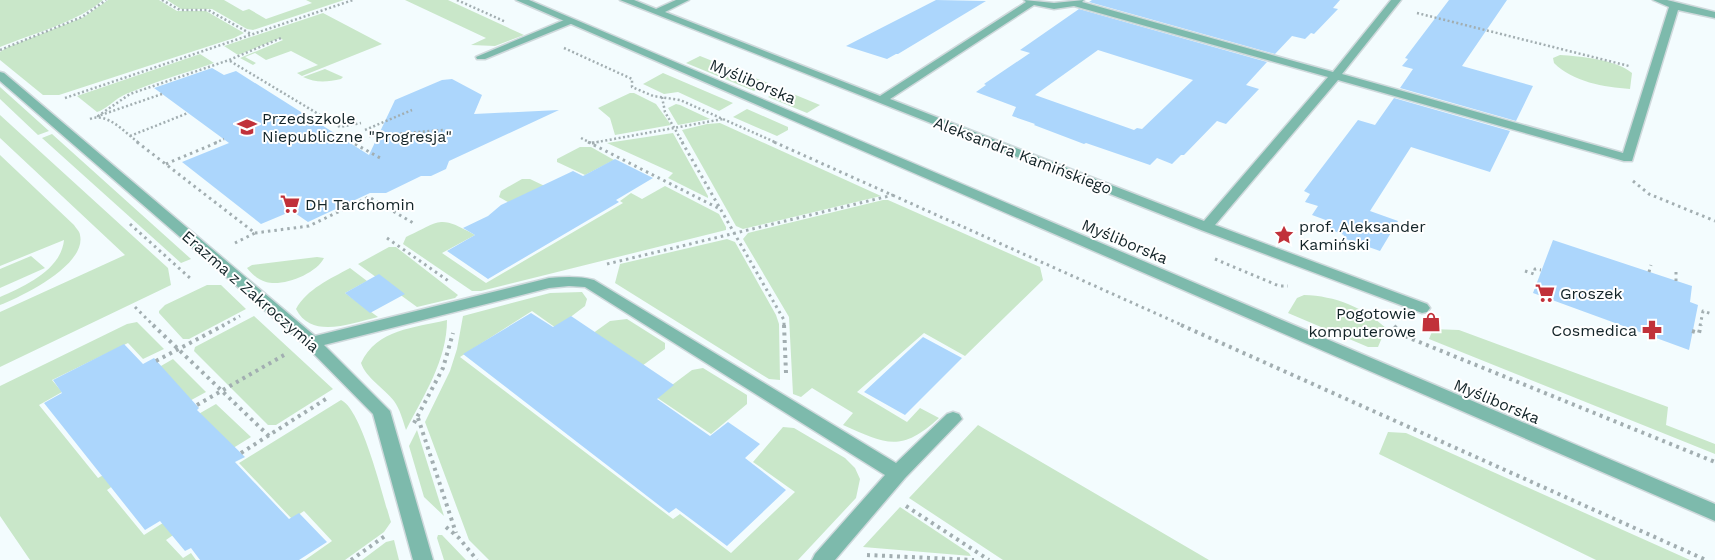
<svg xmlns="http://www.w3.org/2000/svg" width="1715" height="560" viewBox="0 0 1715 560" font-family="'Work Sans',sans-serif">
<rect width="100%" height="100%" fill="#f3fcfe"/>
<path fill="#c9e7c9" d="M0,0h103c-23,21 -74,35 -103,47z
M108,0h51l18,11h29l38,22 -10,5 -175,57h-16l-43,-35v-8l6,-4 78,-31z
M167,0h57l19,11 6,-2 17,10 46,-16 -6,-3h38l-91,30 -6,-1 -35,-20h-31z
M405,0h43l76,35 -29,11 -24,-1 15,-7z
M323,13l59,31 -80,32 -5,-3 21,-8 -27,-14 -25,9 -11,-7 -10,4 11,6 -3,2 -13,-7 43,-18 -3,-2 -42,17 -14,-9z
M200,54l14,9c-29,10 -60,19 -88,31 -10,4 -22,17 -29,18l-20,-16z
M1560,55c20,1 57,5 72,18l-2,16c-26,-2 -57,-7 -76,-26l-1,-5z
M700,56l68,27 -14,8 -68,-28z
M325,69l18,8 -2,2c-14,3 -25,4 -38,-2z
M663,73l70,30 -14,8 -41,-19 -14,2 -21,-10z
M0,87l49,44 -11,4 -38,-36z
M781,89l39,16 -13,8 -39,-16z
M630,93h4l22,11 15,21 -56,10 -5,-17 -12,-10z
M676,104l4,1 30,14 -32,6 -10,-17z
M747,109l41,18v3l-11,6 -44,-19z
M0,115l168,153 3,17 -171,82v-55l125,-57 -125,-117z
M720,123l161,73 -138,33 -7,-3 -54,-96 25,-6z
M673,133l35,63v2l-40,-20 5,-5 -66,-30z
M52,134l139,125 -10,4 -139,-125z
M580,147h11l23,13 -29,15 -28,-13v-3z
M0,155l74,70c2,3 6,7 6,10 7,30 -59,62 -80,70v-8c25,-11 61,-27 64,-57l-64,26z
M522,179h8l25,12 -33,19 -23,-13 2,-6z
M665,186l54,28 7,13v3l-245,61h-9l-69,-47 3,-7c36,-17 33,-22 69,-2l-33,18 44,30 137,-80 -3,-2 11,-8 11,6z
M883,200h5l152,67 3,13 -78,76 -41,-23 -67,59 50,30 13,-14 19,10c-38,35 -53,26 -96,7l10,-12 -41,-25 -11,9 -8,-3 -4,-77 -46,-78 5,-6z
M727,239l8,3 41,73 3,9 1,56 -11,-1 -154,-96 5,-19z
M389,247h7l62,48 -3,3 -38,9 -59,-43z
M31,256l14,12 -45,20v-19z
M317,257l7,1c-8,16 -41,29 -58,24 -8,-2 -14,-8 -19,-14l5,-3z
M350,268l17,13 -22,12 33,24c-27,6 -66,23 -82,-8 11,-20 34,-30 54,-41z
M207,285h14l25,24 -57,30h-6l-24,-26v-2l6,-6z
M582,292l5,7 -2,7 -29,22 -24,-17 -72,46 213,162 7,-5 51,39 64,-61 -42,-30 30,-35 11,1 51,30 10,10 5,11 -4,19 -58,62h-309l-20,-20 -44,-118 25,-51 7,-22 6,-33 87,-23z
M1304,295c32,1 58,12 82,33l-8,19h-10l-80,-34 9,-15z
M254,316l79,73 -57,36h-8l-74,-74 1,-4z
M627,319l38,24v6l-38,28 -49,-33 32,-23z
M447,320c0,40 -23,75 -41,110 -3,-9 -6,-21 -12,-29 -10,-13 -28,-23 -33,-38 16,-34 53,-35 86,-43z
M137,322l27,27 -21,10 -15,-16 -76,37 10,12 -23,13 59,73 11,-6 8,11 -10,7 37,45 22,-14 10,12 -10,7 17,18 8,-5 5,7h-166l-30,-44v-130l127,-62z
M1433,329l26,1 209,77 -2,18 49,19v10l-286,-115z
M173,359l33,33 -22,12 -30,-34z
M703,368l44,27v9l-36,30 -55,-37 36,-27z
M341,400c21,9 42,98 50,122l-7,10 -39,28h-40l27,-19 -28,-30 -12,8 -53,-56z
M216,404l35,33 -21,13 -35,-34z
M978,425l231,135h-206l-94,-62z
M417,430l27,86 -20,-19 -15,-51z
M1388,432l18,1 284,127h-94l-217,-106z
M900,507l69,46 2,3 -108,-9z
M438,535h4l24,25h-22l-7,-22z
M394,540l5,20h-37l24,-18z"/>
<path fill="#acd6fc" fill-rule="evenodd" d="M936,0l50,1 -88,53h-2l-9,5 -41,-13z
M1092,0h248l-7,8 5,1 -24,25 -3,-1 -6,6 -13,-3 -17,18 -186,-52z
M1449,0h58l-45,66 71,20 -17,35 -116,-33 13,-19 -11,-3 6,-7 -3,-1z
M1079,9l188,53 -21,23 13,4 -33,35 -9,-3 -33,34h-3l-9,9 -15,-6 -7,7 -64,-22 -2,1 -50,-19 1,-1 -23,-8 4,-9 -40,-15 10,-7 -2,-1 46,-31 -10,-3zM1098,50l95,30 -51,49 -5,-1 -3,2 -99,-35z
M212,68l12,7 12,-4 133,84 26,-55 47,-20 10,-1 30,16 -8,19 85,-4 -110,51 -3,8 -15,7h-10l-35,17h-16l-62,29 -16,-11 -31,13 -79,-62 47,-19 -75,-55z
M1394,98l116,33 -20,41 -79,-25 -41,64 28,10 -18,30 -37,-13 1,-3 -17,-7 4,-6 -19,-7 6,-9 -13,-4 5,-8 -6,-3 54,-71 17,5z
M615,159l38,19 -37,22 3,2 -131,77 -41,-28 28,-16 -12,-7 25,-12 13,-11 72,-34 10,5z
M1553,240l139,46 -2,16 8,3 -9,45 -156,-57z
M379,274l26,20 -35,19 -25,-20z
M531,313l22,14 18,-11 103,69 -17,14 53,37 18,-14 32,22 -15,14 41,32 -59,56 -51,-38 -7,5 -206,-159z
M923,337l39,21 -57,57 -41,-23z
M124,344l19,20 11,-6 45,50 -2,2 48,47 -10,5 54,57 10,-6 28,29 -28,18h-99l-9,-12 -6,3 -25,-30 -15,9 -101,-127 18,-10 -9,-13z"/>
<g fill="none" stroke-linecap="round" stroke-linejoin="round">
<defs>
<path id="service" d="M620,0h14l22,9 20,-9h13l-24,12 215,84 146,-94 -2,-2 30,3 30,-3 -2,2 251,70 58,-72h10l-59,74 281,79 46,-146 -16,-7h14l48,12v6l-37,-8 -46,151h-8l-286,-81 -123,145 212,79 3,4 -3,4 -5,1 -221,-83zM1034,5l20,4 20,-3 254,71 -124,144 -314,-122z
M569,18l5,3 -1,2 -88,36h-8l-1,-2z"/>
<path id="minor" d="M516,0h13l1186,504v17z
M0,72l4,1 311,263 234,-58c15,-1 30,-2 45,2l302,183 51,-49 6,-2 6,2 3,5 -57,59 -70,82h-23l3,-6 70,-79 -300,-188 -16,-1 -20,2 -225,57 66,66 43,149h-20l-40,-146 -67,-68 -306,-265z"/>
</defs>
<use href="#service" stroke="#cfd9dc" stroke-width="3"/>
<use href="#minor" stroke="#cfd9dc" stroke-width="3"/>
<path stroke="#a2aeb1" stroke-width="2.5" stroke-dasharray="2 2.5" stroke-linecap="butt" d="M162,0l18,10h28l43,24
M457,0l49,22
M1417,13l212,53
M564,48l68,31v8l21,9 27,4 97,43
M0,50l82,-33 24,-17
M230,61l110,66 21,-4
M162,94l-64,22 32,-22 99,-34 52,-22
M662,97l3,15 18,31
M65,98l288,-98
M90,119c18,-7 34,13 49,24
M365,130l47,-20
M130,136l58,-23
M369,136l74,-6
M581,138l10,5
M215,143l9,-4
M592,143l131,-24"/>
<path stroke="#a2aeb1" stroke-width="3" stroke-dasharray="2.5 4" stroke-linecap="butt" d="M137,142l118,91 -20,10
M588,142l130,66
M682,142l102,178v6
M774,142l410,184
M592,143l7,-1
M355,144l27,15
M166,164l52,-22
M1633,181l16,13 66,27
M130,224l61,55
M255,233l54,-7 60,-29 46,27
M387,238l63,44
M1215,259l64,27h9
M607,264l286,-69
M1525,271l9,3 1,-5 6,1
M1649,272l2,-7
M1676,272v9
M135,307l19,19
M222,326l18,-10
M1700,326l3,-15 9,3"/>
<path stroke="#a2aeb1" stroke-width="4" stroke-dasharray="3 4.5" stroke-linecap="butt" d="M153,325l116,111
M784,325l2,48
M1181,325l525,235
M1394,326l13,11 308,125
M1692,331l7,2 2,-8
M156,361l68,-36
M197,405l87,-50
M418,418l38,115
M414,423l29,-55 10,-35
M241,453l88,-56
M906,506l83,54
M446,527l13,11 18,22
M867,555l107,5
M351,560l34,-24"/>
<use href="#service" fill="#7dbaac" fill-rule="evenodd"/>
<use href="#minor" fill="#7dbaac" fill-rule="evenodd"/>
</g>
<defs>
<symbol id="school-bare" viewBox="-9 -9 18 18"><path d="M0-5L7-2L0 1L-7-2ZM-4 1L0 2.5L4 1V4Q0 6-4 4Z" fill="#c1313a" stroke="#fff" stroke-width="2.5" paint-order="stroke"/></symbol>
<symbol id="supermarket-bare" viewBox="-9 -9 18 18"><path d="M-6-5.5h2.5l.6 2H6L4.5 2H-2.5L-4.4-4H-6ZM-1.5 3.2a1.3 1.3 0 1 0 .1 0ZM3 3.2a1.3 1.3 0 1 0 .1 0Z" fill="#c1313a" stroke="#fff" stroke-width="2.5" paint-order="stroke"/></symbol>
<symbol id="sight-bare" viewBox="-9 -9 18 18"><path d="M0-6L1.8-2.2L6-1.7L2.9 1.2L3.7 5.4L0 3.3L-3.7 5.4L-2.9 1.2L-6-1.7L-1.8-2.2Z" fill="#c1313a" stroke="#fff" stroke-width="2.5" paint-order="stroke"/></symbol>
<symbol id="shop-bare" viewBox="-9 -9 18 18"><path d="M-5-2.5h2.3a2.7 3.5 0 0 1 5.4 0H5L5.5 6h-11ZM-1.5-2.5h3a1.5 2.3 0 0 0-3 0Z" fill="#c1313a" stroke="#fff" stroke-width="2.5" paint-order="stroke"/></symbol>
<symbol id="pharmacy-bare" viewBox="-9 -9 18 18"><path d="M-2-6h4v4h4v4h-4v4h-4v-4h-4v-4h4Z" fill="#c1313a" stroke="#fff" stroke-width="2.5" paint-order="stroke"/></symbol>
</defs>
<g fill-rule="evenodd">
<use href="#school-bare" x="233" y="113" width="28" height="28"/>
<use href="#supermarket-bare" x="276" y="190" width="28" height="28"/>
<use href="#sight-bare" x="1270" y="221" width="28" height="28"/>
<use href="#supermarket-bare" x="1531" y="279" width="28" height="28"/>
<use href="#shop-bare" x="1417" y="308" width="28" height="28"/>
<use href="#pharmacy-bare" x="1638" y="316" width="28" height="28"/>
</g>
<g text-anchor="middle" stroke-width="4" stroke-linejoin="round" paint-order="stroke">
<g font-size="16" fill="#132428" stroke="#fff">
<text transform="translate(753 81) rotate(23)" y="6">Myśliborska</text>
<text transform="translate(1023 155) rotate(21)" y="6">Aleksandra Kamińskiego</text>
<text transform="translate(1125 241) rotate(23)" y="6">Myśliborska</text>
<text transform="translate(251 291) rotate(41)" y="6">Erazma z Zakroczymia</text>
<text transform="translate(1497 401) rotate(23)" y="6">Myśliborska</text>
</g>
<g font-size="16" fill="#132428" stroke="#fff" text-anchor="start">
<text x="262" y="124">Przedszkole<tspan x="262" dy="18">Niepubliczne "Progresja"</tspan></text>
<text x="305" y="210">DH Tarchomin</text>
<text x="1299" y="232">prof. Aleksander<tspan x="1299" dy="18">Kamiński</tspan></text>
<text x="1560" y="299">Groszek</text>
<text x="1416" y="319" text-anchor="end">Pogotowie<tspan x="1416" dy="18">komputerowe</tspan></text>
<text x="1637" y="336" text-anchor="end">Cosmedica</text>
</g>
</g>
</svg>
